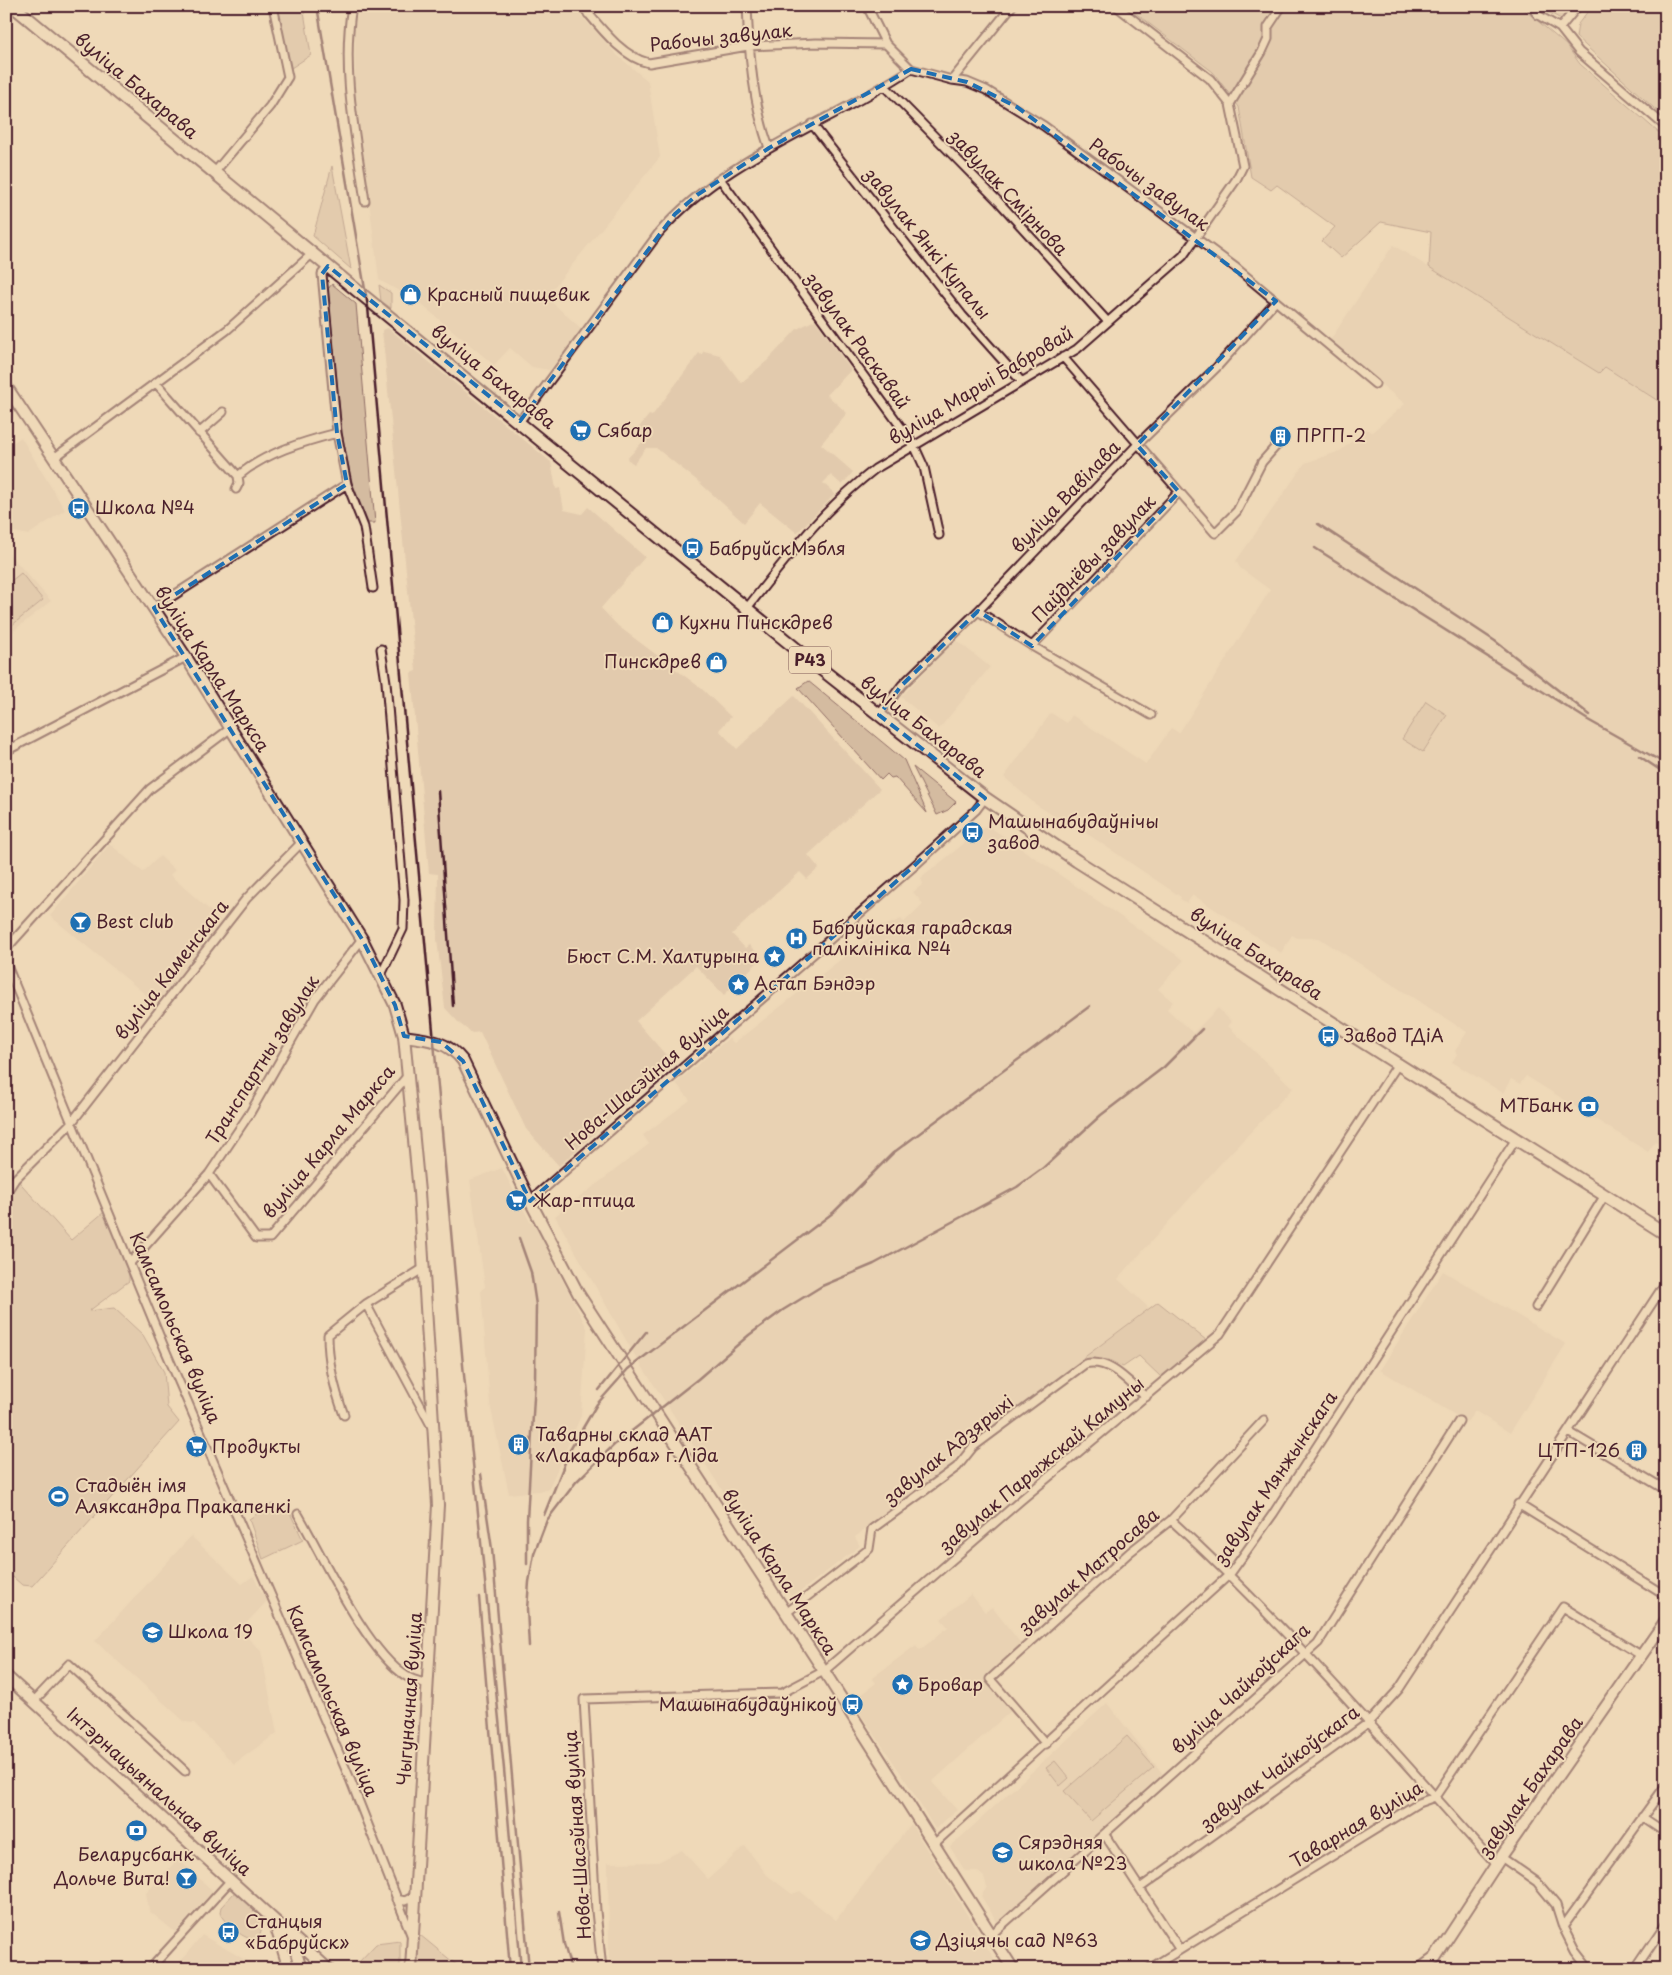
<svg xmlns="http://www.w3.org/2000/svg" width="1672" height="1975" viewBox="0 0 1672 1975" font-family="'Playpen Sans',sans-serif">
<rect width="100%" height="100%" fill="#efd9b8"/>
<filter id="ink" filterUnits="userSpaceOnUse"><feTurbulence type="fractalNoise" baseFrequency=".02" numOctaves="2"/><feDisplacementMap in="SourceGraphic" scale="10" xChannelSelector="R" yChannelSelector="G"/><feConvolveMatrix kernelMatrix="1 2 1 2 8 2 1 2 1" color-interpolation-filters="sRGB"/></filter>
<g filter="url(#ink)">
<path fill="#e2caad" d="M360,6h212l45,49 31,26 12,76 -114,140 38,34 -35,39 -17,-3 -22,-19 -16,17 -77,-64 -38,-21 -24,-191v-64z
M1393,245l206,128 5,-6 62,39v742l-11,-6 -7,10 -122,-76 -6,8 -9,-5 -8,14 -51,-31 5,-8 -2,-3 12,-19 -148,-94h-22l-5,-3 -11,18 -88,-58 -6,8 -7,-4 1,-2 -101,-68 -7,-1 -38,-24 -31,-27 47,-64 16,10 5,-8 74,49 25,-36 8,5 91,-143 -30,-22 -4,-7 69,-98 35,-12 26,-22 6,3 33,-28 -76,-62z
M815,320l36,50 -24,25 20,18 -26,31 32,28 -11,13 -11,-10 -8,8 12,11 -38,39 -37,-30 -16,20 -45,-41 -43,-34h-10l-12,16 -7,-5 18,-20 -9,-8 13,-16 3,1 47,-63 2,2 3,-4 16,4 21,28 27,-23 29,-31z
M388,328l163,134 5,27 4,-1 4,22 18,4 6,-7 57,50 -44,51 17,18 84,63 29,28 -12,13 18,19 57,-53 86,93 -72,66 11,13 -12,11 -7,-7 -68,62 13,14 4,-3 13,13 -38,37 -28,-29 -60,55 36,41 -113,104 -33,-37 -46,-97 -8,1 -12,-9 -15,-16 -8,-69 1,-65 -9,-1 -18,-200 5,-2 -34,-341z
M21,437l44,73 -37,25 -13,-3 -9,7v-92z
M6,550l45,51 -45,36z
M955,639l35,28 -51,62 -38,-32z
M987,825l197,135 -26,29 15,13 -6,7 26,24 25,-25 14,14 -4,4 65,62 -71,74 -104,117 31,29 -194,149 3,4 -103,76 5,9 -68,52 -158,-244 -79,-138 94,-72 -6,-9 47,-35 -14,-17 53,-45 5,5 148,-116 19,-8 3,3 19,-18 -10,-12 10,-8 -2,-6z
M110,844l33,28 17,-16 15,14 -5,5 52,46 -65,83 -107,-88z
M502,1168l28,54 4,2 53,104 -6,88 -33,74 -39,4 -19,-90 -9,-114 4,-3 -15,-107z
M1443,1271l123,73 -56,89 -35,-22 -8,11 -87,-52z
M191,1536l51,48 11,-8 14,25 -27,29 21,21 16,82 -43,31 -40,-41 -9,-1 -90,-81z
M971,1594l14,18 7,-5 31,39 -37,32 27,31 -81,73 25,28 -22,19 -29,-48 -54,-80 24,-18 -4,-5 44,-33 4,5 28,-23 -7,-8z
M1107,1703l56,71 -166,148 -16,-26 6,-9 -3,-10 -7,-6h-12l-15,-24z
M911,1824l84,136 -11,9h-365l-10,-11 -1,-95 50,-1 24,-12 26,29 37,-33 22,29 25,19 8,-3 36,29z
M178,1859l35,32 -38,41 -26,-21 -3,-18z
M202,1935l59,34h-87z"/>
<path fill="#d4bba0" stroke="#8f6d66" d="M277,6h26l8,49 -20,13z
M1126,6h394l46,39 14,19 86,75v267l-61,-39 -6,6 -170,-106 2,-35 -50,-10 -40,36 -19,-17 13,-14 -58,-42 -6,5 -20,-13 -12,-70 -26,-35z
M1537,6h35l-11,13z
M1592,6h74v113l-90,-82 2,-13z
M332,166l19,103 -38,-33z
M332,284l24,20 19,219h-7l-16,-41 -10,-48 -14,-145z
M379,285l12,8v15l-10,-7z
M21,573l22,27 -37,30v-45z
M808,681l96,79 23,53 -32,-36 -4,1 -4,-4 -6,6 -83,-92z
M1426,701l21,14 -24,37 -21,-13z
M913,767l43,35 -8,8 -11,5z
M6,1167l65,73 33,-28 25,59v10l-40,30 25,-3 29,27 21,37 3,35 12,15 -147,164 -10,-1 -9,-8 -7,8z
M1158,1302l48,38 -44,38 -23,-22 -16,11 -14,-7 -27,-1z
M272,1504l18,9 13,27 -40,19 -14,-40z
M1127,1736l27,31 -63,54 -27,-30z
M1055,1761l14,17 -9,8 -14,-18z
M235,1892l29,29 -6,19c-15,0 -31,-15 -38,-28l1,-5z
M420,1935l39,32v2h-41l-1,-33z
M400,1941v28h-38l-4,-6 18,-19z"/>
<g fill="none" stroke-linecap="round" stroke-linejoin="round">
<defs>
<path id="street" d="M352,6c-11,65 4,131 13,195
M582,6c18,21 40,51 67,57l99,-17 68,-3 70,1 25,25 41,11 15,2 19,8 58,36 191,141 140,117
M747,6c2,48 6,97 22,142
M867,6l19,38
M1531,6l7,9 22,13 19,24 87,75
M588,14l7,-8
M1560,28l18,-22
M952,80l60,-74
M885,86l114,116 109,120
M1230,104l32,-52 6,-13v-12l14,-21
M812,124l150,191 59,66
M214,173l56,-67 18,-29 -15,-71
M721,180l193,265 10,22 15,68
M328,266l-6,8 15,159 10,51 17,43 9,61
M1063,357l152,176 22,-22 25,-49 15,-17
M156,383l82,93 1,7 -3,6
M520,421l138,-187c67,-78 170,-109 253,-165
M199,433l24,-21
M54,458l173,-128 86,-77
M238,476c27,-23 64,-34 99,-43
M154,608l193,-124
M747,608c42,-53 74,-97 128,-139l202,-120 106,-93 53,-76 7,-14 -13,-62 -20,-25 -94,-73
M978,611l54,35 119,69
M1032,646l147,-154
M879,715l23,-30 76,-74 159,-166 80,-78 59,-66
M6,751l180,-94
M6,949l144,-160 81,-61
M6,963l158,384 186,432 62,158
M381,975l22,-46 1,-29 -18,-218 -5,-33
M209,1174l47,64h14l139,-164
M6,1193l9,-14 57,-57 174,-223 56,-57
M530,1201l384,-335 62,-56 9,-12
M131,1262l78,-88 41,-61 65,-114 47,-60
M366,1304l66,123
M1536,1307l69,-112
M344,1415c-10,-27 -16,-51 -16,-80l38,-31 58,-36
M1569,1432l97,58
M1518,1504l148,92
M298,1514c25,43 68,137 108,162 6,4 15,6 22,8
M1171,1520c116,106 219,227 325,345
M786,1613l83,-64 3,-20 85,-62 16,-20 112,-83c25,-6 43,18 61,33
M34,1701l35,-37 116,107
M1046,1744l-56,-65 140,-127 41,-32 93,-100
M1642,1817l24,16
M1105,1835l75,115
M934,1844l296,-270 43,-60 243,-375
M1501,1857l36,25 19,23 7,22 12,24 14,18
M1140,1888l228,-165 31,-34 267,-407
M396,1899l9,2 9,-5
M1563,1927l103,-142
M991,1935l327,-292 141,-222
M150,1969l81,-89
M602,1969l-6,-58 -12,-212 198,-6 42,-22 197,-171 199,-166 178,-270
M1149,1969l269,-166 17,-6 128,-190 79,49
M1635,1969l31,-46"/>
<path id="secondary" d="M6,386l180,271 176,282 33,66 9,31 15,156 19,313 -27,464
M404,1036c23,3 44,5 59,25l67,140 48,92 246,378 189,298
M6,1676l322,293
M274,1921l15,48
M287,1937l8,12 6,20
M1420,1969l15,-11 66,-101 165,-237"/>
<path id="primary" d="M13,6l347,287 456,372 169,133 92,63 589,373"/>
</defs>
<use href="#street" stroke="#4a1f2b" stroke-width="11"/>
<use href="#secondary" stroke="#4a1f2b" stroke-width="14"/>
<use href="#primary" stroke="#4a1f2b" stroke-width="15"/>
<use href="#street" stroke="#efd9b8" stroke-width="7"/>
<use href="#secondary" stroke="#efd9b8" stroke-width="10"/>
<use href="#primary" stroke="#efd9b8" stroke-width="11"/>
<path stroke="#4a1f2b" stroke-width="2.5" d="M317,6l51,301 95,1058 41,404 17,200
M1318,524l177,117 95,74
M1315,548l273,172 78,44
M1639,756l27,18
M438,791l15,215
M519,1238l12,34 5,33 -1,75 -8,140v44
M599,1390l47,-58
M481,1474l11,75 37,420
M544,1515l26,-65 27,-46 31,-35 206,-157 59,-59 197,-147
M479,1597l31,372
M529,1646l-2,-37 2,-27 5,-28 13,-34 29,-38 38,-37 84,-66 51,-44 34,-25 39,-24 52,-22 143,-77 26,-19 58,-53 63,-48 38,-38
M559,1912l5,32 7,25"/>
</g>
</g>
<path d="M0 0H1672V1975H0ZM911,69l56,13 50,25 259,194 -139,144 42,47 -147,154 -54,-35 -76,74 -23,30 106,83 -71,68 -384,335 -67,-140 -22,-19 -37,-6 -9,-31 -33,-66 -208,-331 193,-124 -10,-51 -15,-159 6,-8 192,155 155,-207 22,-19 72,-47z" fill="#efd9b8" fill-opacity=".55" fill-rule="evenodd"/>
<path fill="none" stroke="#1f6fb2" stroke-width="4" stroke-dasharray="10 6" stroke-linejoin="round" d="M911,69l56,13 50,25 259,194 -139,144 42,47 -147,154 -54,-35 -76,74 -23,30 106,83 -71,68 -384,335 -67,-140 -22,-19 -37,-6 -9,-31 -33,-66 -208,-331 193,-124 -10,-51 -15,-159 6,-8 192,155 155,-207 22,-19 72,-47z"/>
<defs>
<symbol id="shop-disc" viewBox="-11 -11 22 22"><circle r="9.5" fill="#1f6fb2" stroke="#efd9b8"/><path d="M-5-2.5h2.3a2.7 3.5 0 0 1 5.4 0H5L5.5 6h-11ZM-1.5-2.5h3a1.5 2.3 0 0 0-3 0Z" fill="#fff"/></symbol>
<symbol id="supermarket-disc" viewBox="-11 -11 22 22"><circle r="9.5" fill="#1f6fb2" stroke="#efd9b8"/><path d="M-6-5.5h2.5l.6 2H6L4.5 2H-2.5L-4.4-4H-6ZM-1.5 3.2a1.3 1.3 0 1 0 .1 0ZM3 3.2a1.3 1.3 0 1 0 .1 0Z" fill="#fff"/></symbol>
<symbol id="building-disc" viewBox="-11 -11 22 22"><circle r="9.5" fill="#1f6fb2" stroke="#efd9b8"/><path d="M-4-6H4V6H1V3H-1V6H-4ZM-2.5-4.3h1.7v1.8h-1.7ZM.8-4.3h1.7v1.8H.8ZM-2.5-1h1.7V.8h-1.7ZM.8-1h1.7V.8H.8Z" fill="#fff"/></symbol>
<symbol id="bus-disc" viewBox="-11 -11 22 22"><circle r="9.5" fill="#1f6fb2" stroke="#efd9b8"/><path d="M-5-6H5V4H4V6H2V4H-2V6H-4V4H-5ZM-3.5-4V0h7V-4ZM-3.5 1.2v1.5H-2V1.2ZM2 1.2v1.5H3.5V1.2Z" fill="#fff"/></symbol>
<symbol id="bar-disc" viewBox="-11 -11 22 22"><circle r="9.5" fill="#1f6fb2" stroke="#efd9b8"/><path d="M-6-5H6L.8 .8V4.5H3.5V6h-7V4.5H-.8V.8Z" fill="#fff"/></symbol>
<symbol id="hospital-disc" viewBox="-11 -11 22 22"><circle r="9.5" fill="#1f6fb2" stroke="#efd9b8"/><path d="M-5-5h3v3.5h4V-5h3V5h-3V1.5h-4V5h-3Z" fill="#fff"/></symbol>
<symbol id="sight-disc" viewBox="-11 -11 22 22"><circle r="9.5" fill="#1f6fb2" stroke="#efd9b8"/><path d="M0-6L1.8-2.2L6-1.7L2.9 1.2L3.7 5.4L0 3.3L-3.7 5.4L-2.9 1.2L-6-1.7L-1.8-2.2Z" fill="#fff"/></symbol>
<symbol id="bank-disc" viewBox="-11 -11 22 22"><circle r="9.5" fill="#1f6fb2" stroke="#efd9b8"/><path d="M-6-4H6V4H-6ZM0-2.3a2.3 2.3 0 1 0 0 4.6a2.3 2.3 0 1 0 0-4.6Z" fill="#fff"/></symbol>
<symbol id="stadium-disc" viewBox="-11 -11 22 22"><circle r="9.5" fill="#1f6fb2" stroke="#efd9b8"/><path d="M0-5a6.5 5 0 1 0 0 10a6.5 5 0 1 0 0-10ZM-3.5-1.8h7v3.6h-7Z" fill="#fff"/></symbol>
<symbol id="school-disc" viewBox="-11 -11 22 22"><circle r="9.5" fill="#1f6fb2" stroke="#efd9b8"/><path d="M0-5L7-2L0 1L-7-2ZM-4 1L0 2.5L4 1V4Q0 6-4 4Z" fill="#fff"/></symbol>
</defs>
<g fill-rule="evenodd">
<use href="#shop-disc" x="398" y="282" width="25" height="25"/>
<use href="#supermarket-disc" x="568" y="418" width="25" height="25"/>
<use href="#building-disc" x="1268" y="424" width="25" height="25"/>
<use href="#bus-disc" x="66" y="496" width="25" height="25"/>
<use href="#bus-disc" x="680" y="536" width="25" height="25"/>
<use href="#shop-disc" x="650" y="610" width="25" height="25"/>
<use href="#shop-disc" x="704" y="650" width="25" height="25"/>
<use href="#bus-disc" x="960" y="820" width="25" height="25"/>
<use href="#bar-disc" x="68" y="910" width="25" height="25"/>
<use href="#hospital-disc" x="784" y="926" width="25" height="25"/>
<use href="#sight-disc" x="762" y="944" width="25" height="25"/>
<use href="#sight-disc" x="726" y="972" width="25" height="25"/>
<use href="#bus-disc" x="1316" y="1024" width="25" height="25"/>
<use href="#bank-disc" x="1576" y="1094" width="25" height="25"/>
<use href="#supermarket-disc" x="504" y="1188" width="25" height="25"/>
<use href="#building-disc" x="506" y="1432" width="25" height="25"/>
<use href="#supermarket-disc" x="184" y="1434" width="25" height="25"/>
<use href="#building-disc" x="1624" y="1438" width="25" height="25"/>
<use href="#stadium-disc" x="46" y="1484" width="25" height="25"/>
<use href="#school-disc" x="140" y="1620" width="25" height="25"/>
<use href="#sight-disc" x="890" y="1672" width="25" height="25"/>
<use href="#bus-disc" x="840" y="1692" width="25" height="25"/>
<use href="#bank-disc" x="124" y="1818" width="25" height="25"/>
<use href="#school-disc" x="990" y="1840" width="25" height="25"/>
<use href="#bar-disc" x="174" y="1866" width="25" height="25"/>
<use href="#bus-disc" x="216" y="1920" width="25" height="25"/>
<use href="#school-disc" x="908" y="1928" width="25" height="25"/>
</g>
<g text-anchor="middle" stroke-width="4" stroke-linejoin="round" paint-order="stroke">
<rect fill="#efd9b8" stroke="#7c5755" stroke-width="1" x="789" y="646.5" width="42" height="27" rx="4"/>
<g font-size="16" font-weight="bold" fill="#4a1f2b">
<text x="810" y="666">Р43</text>
</g>
<g font-size="18" fill="#4a1f2b" stroke="#efd9b8">
<text transform="translate(721 38) rotate(-6)" y="6">Рабочы завулак</text>
<text transform="translate(136 86) rotate(40)" y="6">вуліца Бахарава</text>
<text transform="translate(1149 185) rotate(36)" y="6">Рабочы завулак</text>
<text transform="translate(1008 193) rotate(47)" y="6">завулак Смірнова</text>
<text transform="translate(927 244) rotate(51)" y="6">завулак Янкі Купалы</text>
<text transform="translate(857 341) rotate(54)" y="6">завулак Раскавай</text>
<text transform="translate(493 377) rotate(39)" y="6">вуліца Бахарава</text>
<text transform="translate(981 386) rotate(-31)" y="6">вуліца Марыі Бабровай</text>
<text transform="translate(1066 497) rotate(-46)" y="6">вуліца Вавілава</text>
<text transform="translate(1094 559) rotate(-46)" y="6">Паўднёвы завулак</text>
<text transform="translate(212 669) rotate(57)" y="6">вуліца Карла Маркса</text>
<text transform="translate(923 727) rotate(38)" y="6">вуліца Бахарава</text>
<text transform="translate(1256 954) rotate(33)" y="6">вуліца Бахарава</text>
<text transform="translate(172 970) rotate(-52)" y="6">вуліца Каменскага</text>
<text transform="translate(263 1060) rotate(-58)" y="6">Транспартны завулак</text>
<text transform="translate(647 1078) rotate(-41)" y="6">Нова-Шасэйная вуліца</text>
<text transform="translate(329 1142) rotate(-50)" y="6">вуліца Карла Маркса</text>
<text transform="translate(175 1328) rotate(67)" y="6">Камсамольская вуліца</text>
<text transform="translate(949 1450) rotate(-39)" y="6">завулак Адзярыхі</text>
<text transform="translate(1042 1465) rotate(-40)" y="6">завулак Парыжскай Камуны</text>
<text transform="translate(1276 1478) rotate(-56)" y="6">завулак Мянжынскага</text>
<text transform="translate(1089 1571) rotate(-41)" y="6">завулак Матросава</text>
<text transform="translate(779 1572) rotate(57)" y="6">вуліца Карла Маркса</text>
<text transform="translate(1241 1689) rotate(-43)" y="6">вуліца Чайкоўскага</text>
<text transform="translate(410 1699) rotate(-86)" y="6">Чыгуначная вуліца</text>
<text transform="translate(332 1701) rotate(67)" y="6">Камсамольская вуліца</text>
<text transform="translate(1280 1768) rotate(-37)" y="6">завулак Чайкоўскага</text>
<text transform="translate(1531 1787) rotate(-55)" y="6">завулак Бахарава</text>
<text transform="translate(159 1792) rotate(42)" y="6">Інтэрнацыянальная вуліца</text>
<text transform="translate(1357 1825) rotate(-31)" y="6">Таварная вуліца</text>
<text transform="translate(578 1835) rotate(-94)" y="6">Нова-Шасэйная вуліца</text>
</g>
<g font-size="18" fill="#4a1f2b" stroke="#efd9b8" text-anchor="start">
<text x="427" y="301">Красный пищевик</text>
<text x="597" y="437">Сябар</text>
<text x="1296" y="442">ПРГП-2</text>
<text x="95" y="514">Школа №4</text>
<text x="709" y="555">БабруйскМэбля</text>
<text x="679" y="629">Кухни Пинскдрев</text>
<text x="701" y="668" text-anchor="end">Пинскдрев</text>
<text x="988" y="828">Машынабудаўнічы<tspan x="988" dy="21">завод</tspan></text>
<text x="96" y="928">Best club</text>
<text x="812" y="934">Бабруйская гарадская<tspan x="812" dy="21">паліклініка №4</tspan></text>
<text x="759" y="963" text-anchor="end">Бюст С.М. Халтурына</text>
<text x="754" y="990">Астап Бэндэр</text>
<text x="1344" y="1042">Завод ТДіА</text>
<text x="1573" y="1112" text-anchor="end">МТБанк</text>
<text x="533" y="1207">Жар-птица</text>
<text x="535" y="1441">Таварны склад ААТ<tspan x="535" dy="21">«Лакафарба» г.Ліда</tspan></text>
<text x="212" y="1453">Продукты</text>
<text x="1620" y="1457" text-anchor="end">ЦТП-126</text>
<text x="75" y="1492">Стадыён імя<tspan x="75" dy="21">Аляксандра Пракапенкі</tspan></text>
<text x="168" y="1638">Школа 19</text>
<text x="918" y="1691">Бровар</text>
<text x="837" y="1711" text-anchor="end">Машынабудаўнікоў</text>
<text x="1018" y="1849">Сярэдняя<tspan x="1018" dy="21">школа №23</tspan></text>
<text x="136" y="1861" text-anchor="middle">Беларусбанк</text>
<text x="170" y="1885" text-anchor="end">Дольче Вита!</text>
<text x="245" y="1928">Станцыя<tspan x="245" dy="21">«Бабруйск»</tspan></text>
<text x="936" y="1947">Дзіцячы сад №63</text>
</g>
</g>
<rect width="1672" height="1975" fill="none" stroke="#efd9b8" stroke-width="25"/>
<rect x="12" y="12" width="1647" height="1950" fill="none" stroke="#4a1f2b" stroke-width="2" filter="url(#ink)"/>
</svg>
